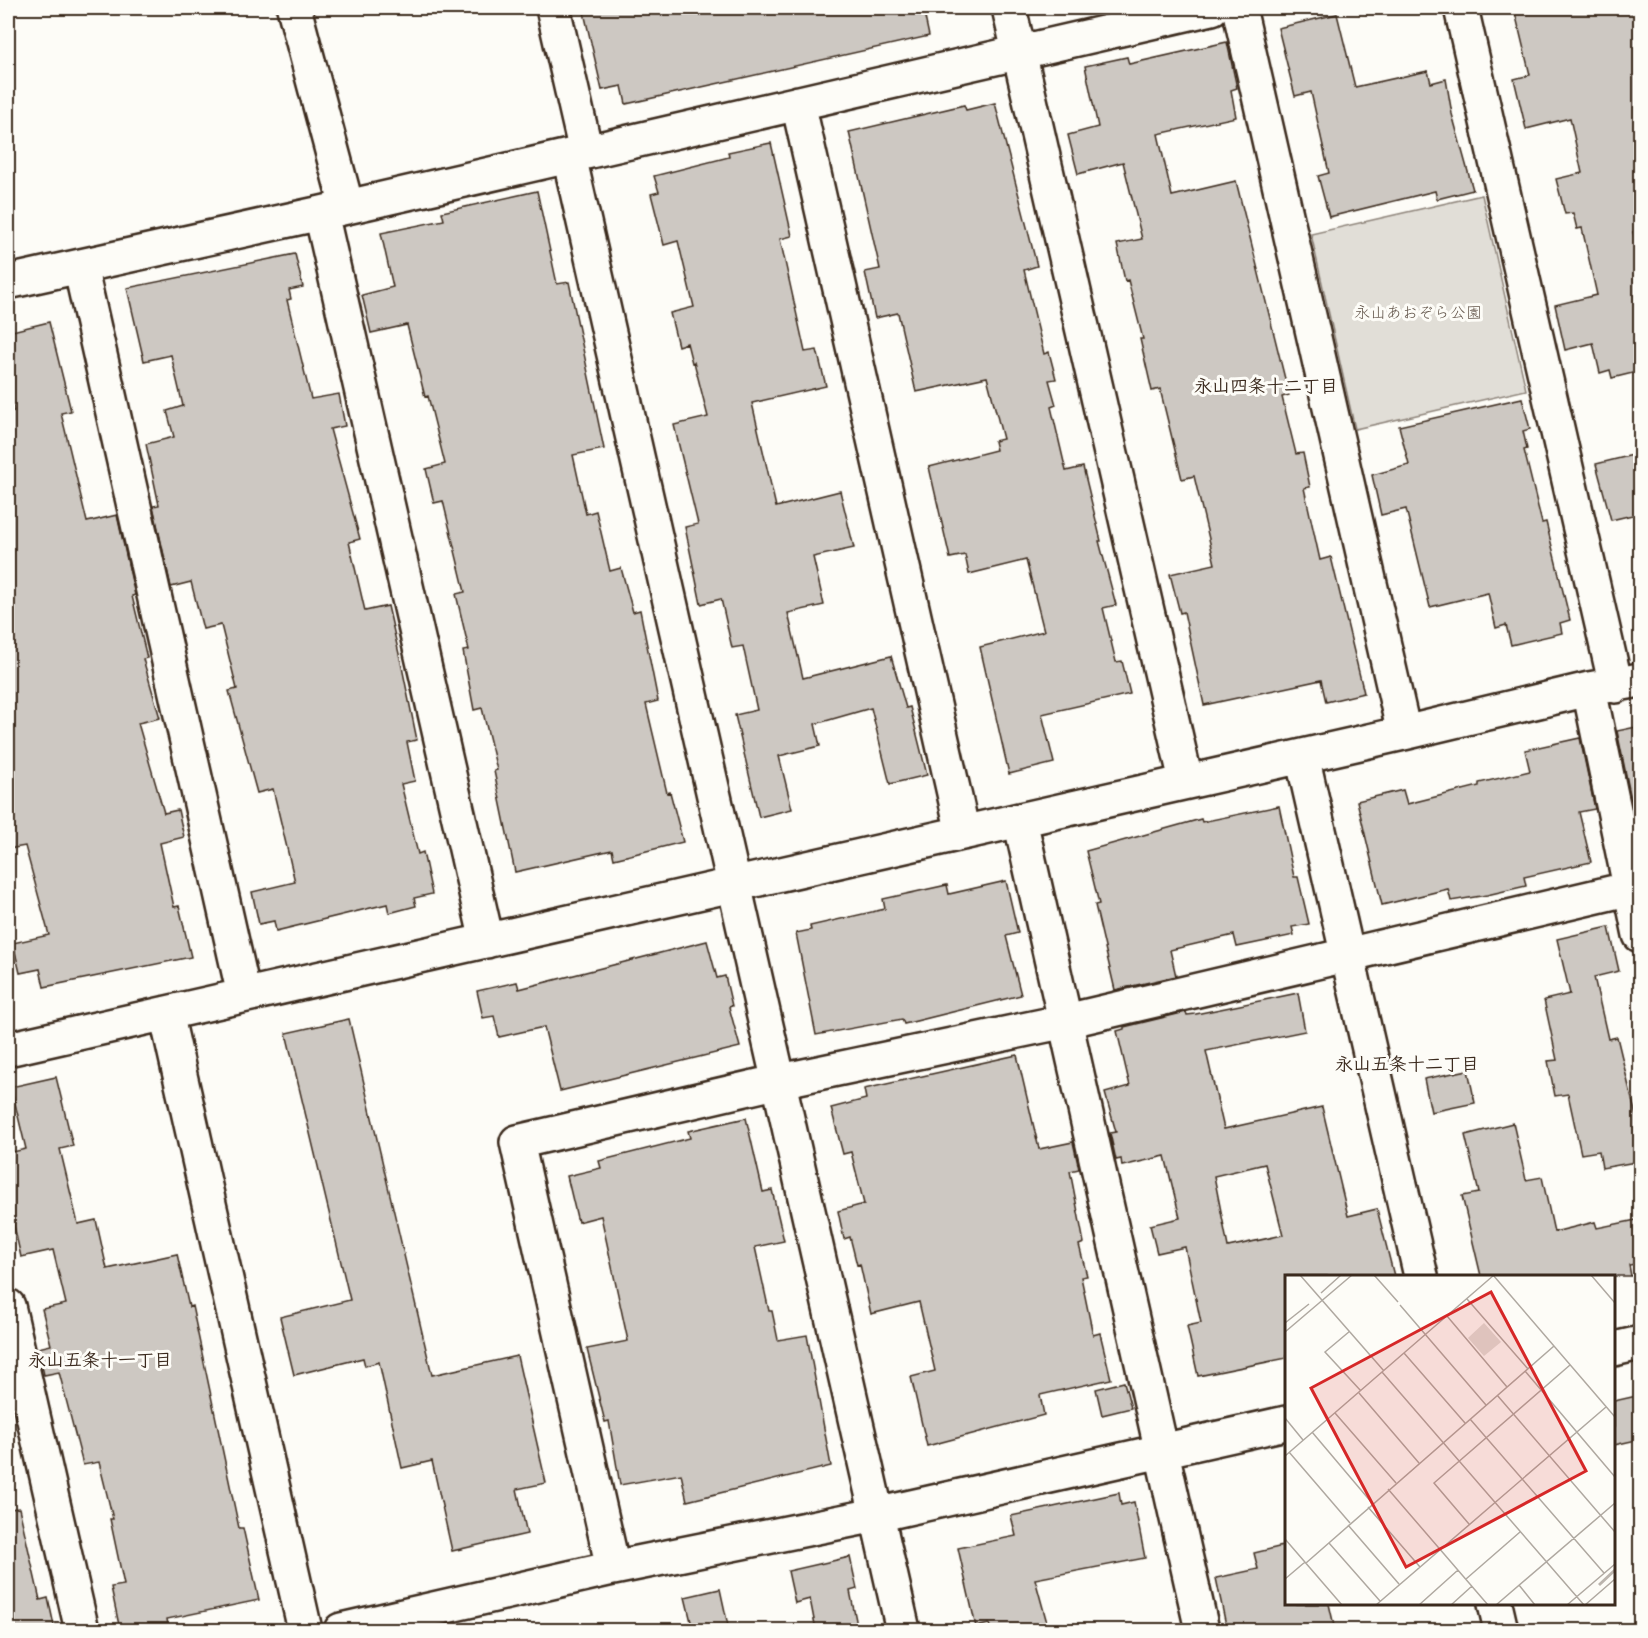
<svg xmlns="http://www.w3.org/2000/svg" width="1648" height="1638" viewBox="0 0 1648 1638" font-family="Delius,'Klee One',sans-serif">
<rect width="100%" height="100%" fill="#fdfcf7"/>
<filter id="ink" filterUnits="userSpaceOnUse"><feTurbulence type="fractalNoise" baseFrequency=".0167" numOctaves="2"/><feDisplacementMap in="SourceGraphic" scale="12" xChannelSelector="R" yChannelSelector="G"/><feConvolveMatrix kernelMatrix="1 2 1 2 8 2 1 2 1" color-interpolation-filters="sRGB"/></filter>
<g filter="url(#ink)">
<path fill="#e1ded7" stroke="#8e847a" stroke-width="1.5" d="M1482,195l44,195 -171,39 -44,-195z"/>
<path fill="#cdc8c2" stroke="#3b2a1e" stroke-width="1.5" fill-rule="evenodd" d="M583,8h340l6,28 -303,68 -4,-18 -20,4z
M1514,8h127v223l-8,1 8,32v107l-29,7 -2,-8 -10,3 -7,-30 -28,7 -10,-45 42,-10 -15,-67 -5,1 -4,-16 -8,1 -9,-35 26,-6 -12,-55 -44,11 -12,-50 16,-4z
M1337,14l18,73 73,-16 3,12 15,-4 6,35 21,76 -36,9 -2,-8 -106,26 -11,-41 11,-3 -18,-81 -16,4 -17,-68z
M1227,42l10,46 -6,2 5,27 -78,17 14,62 64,-15 53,214 -7,2 14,57 7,-1 7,34 -6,1 16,72 11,-3 33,136 -38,9 -5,-22 -117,25 -20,-93 -4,1 -10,-39 45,-10 -21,-88 -12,3 -22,-90 -8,2 -12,-52h3l-15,-59 -3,1 -8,-37 25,-5 -19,-77 -45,12 -10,-39 30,-8 -13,-61 42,-9 2,7z
M995,103l42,163 -13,4 20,84 5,-2 7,27 -7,1 7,25 -5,2 15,64 17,-4 18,74h-2l17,64 -13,3 13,54 6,-1 8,33 -88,20 12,49 -45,11 -29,-127 64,-16 -18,-71 -57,14 -4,-19 -15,3 -21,-91 67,-17 -2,-9 9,-2 -16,-62 -71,15 -18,-79 -23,5 -10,-46 15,-3 -31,-137 115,-27 2,5z
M771,143l21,93 -12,3 25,113 12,-2 9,36 -74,17 24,104 64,-16 14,57 -41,9 11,48 -36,8 15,65 88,-22 15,52 4,-1 17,68 -37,9 -19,-76 -56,16 5,22 -41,10 13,53 -33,8 -24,-102 22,-5 -14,-64 -11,2 -11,-49 -20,5 -16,-77 13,-3 -24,-99 34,-8 -14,-55 -2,1 -5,-20 -9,3 -8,-33 24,-6 -16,-66 -14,4 -13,-51 8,-2 -5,-16 75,-19 -1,-5z
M537,191l20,93 12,-2 35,167 -31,6 13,59 10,-3 14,60 11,-3 12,44 7,-2 18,91 -12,3 21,89 3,-1 13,50 -69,17 -2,-9 -97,22 -21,-101 3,-1 -15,-62 -8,2 -11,-59 6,-1 -13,-56 9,-2 -22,-91 -9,2 -8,-34 19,-5 -17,-68 -3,1 -18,-72 -36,8 -9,-38 31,-8 -12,-54 63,-13 -2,-8z
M295,254l8,33 -14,3 2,9 -4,1 24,99 28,-5 6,32 -15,3 30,110 -11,3 16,69 23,-5 14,61 15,73 -10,2 8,39 -14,3 17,70 5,-2 9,42 -18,4 2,8 -27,7 -2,-9 -111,27 -2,-10 -15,3 -7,-32 43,-10 -22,-93 -16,4 -28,-102 8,-2 -16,-64 -18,4 -12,-47 -20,5 -18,-81 6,-1 -13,-61 28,-7 -7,-26 16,-5 -12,-51 -27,6 -17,-73z
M49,322l22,89 -10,2 26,109 30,-7 18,80 -3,1 15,62 -4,1 17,59 -22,5 26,90 14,-3 6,27 -24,6 14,64 5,-1 12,51 -147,30 -4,-18 -20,4 -7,-30 36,-8 -24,-89 -17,3v-436l6,-2 -6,-28v-51z
M1522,398l8,31 -7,2 4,18 -3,1 18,73 4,-1 24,98 -10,3 2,10 -51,12 -5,-20 -10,3 -8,-35 -58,14 -24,-98 -25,6 -9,-40 37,-10 -10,-39z
M1641,453v60l-30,7 -15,-56z
M1641,726v71l-10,2 -14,-68z
M1580,738l15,71 -16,3 12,50 -67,15 2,9 -39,9 -36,6 -3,-12 -66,16 -25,-104 46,-11 4,14 72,-18v-3l51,-12 -5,-21z
M1279,806l15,71h4l11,47 -17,3 2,8 -57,12 -3,-12 -64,15 6,26 -61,14 -20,-85 4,-1 -13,-53 115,-32 1,3z
M1006,881l12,52 -12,3 15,59 -117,29 -2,-5 -86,16 -20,-102 15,-3 -1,-4 75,-17 -2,-10 64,-14 2,9z
M1609,927l10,44 -25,6 14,62 9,-2 19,79 5,-1v46l-39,7 -3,-17 -18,3 -13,-60 -13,2 -7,-35 9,-1 -13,-60 26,-6 -13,-55z
M707,941l10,37 8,-2 7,30 -3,1 11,40 -180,44 -16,-64 -45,10 -5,-21 -11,2 -6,-27 40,-9 2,7z
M1298,993l7,38 -99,20 18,78 98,-22 26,109 29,-7 17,67h-107v82l-89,18 -11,-50 14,-3 -16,-76 -28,6 -7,-28 30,-7 -15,-62 -43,10 -1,-7 -5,1 -6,-27 6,-1 -11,-39 25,-7 -13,-55 7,-2v-2l62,-15 1,3 9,-1zM1265,1164l18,71 -55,12 -14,-71z
M349,1019l83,356 85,-19 29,127 -29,6 10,45 -75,17 -20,-90 -30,7 -23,-106 -14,4 -2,-8 -69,17 -14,-58 70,-17 -64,-267z
M1017,1055l22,94 34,-7 6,27 -9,2 14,72 -5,2 8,31 -6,1 12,58 7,-2 11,46 -71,16 4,20 -117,31 -16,-69 24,-6 -16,-69 -48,12 -11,-50 -3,1 -7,-28 -6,2 -6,-28 26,-7 -13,-52 -8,2 -12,-46 35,-9 -2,-10z
M1468,1070l7,33 -44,9 -7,-33z
M56,1077l17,69 -13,3 18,75 18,-4 11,49 70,-15 12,53 3,-1 47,222h4l16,72 -92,19 1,6 -24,5h-24l-9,-43 13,-2 -14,-66h3l-14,-57 -16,3 -24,-93 -15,3 -6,-27 13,-3 -9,-36 24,-5 -13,-54 -32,7 -13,-58v-46l18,-4 -15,-62z
M746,1118l17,74 9,-2 12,51 -29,6 14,64h3l6,29 29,-5 24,131 -144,35 -6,-27 -61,11 -11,-64 -4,1 -18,-73 41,-8 -27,-125 -23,6 -11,-46 34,-8 -2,-7 91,-23 -2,-7z
M1513,1123l13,57 16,-3 12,55 41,-10 2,6 44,-9v44l-12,2 2,11h-150l-19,-80 17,-3 -14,-58z
M1124,1382l7,26 -29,7 -6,-26z
M1641,1395v44l-27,6v-44z
M1119,1493l2,12 13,-3 11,56 -110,21 14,51h-58l-2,-6 -13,3 -18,-79 58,-12 -5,-20z
M19,1508l21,92 8,-2 7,32h-47v-121z
M1287,1545v59h42l6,26h-108l-11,-52 42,-9 -4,-16z
M850,1557l7,32 -7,2 8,39h-42l-6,-31 -15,4 -7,-32z
M720,1589l9,41h-36l-8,-33z"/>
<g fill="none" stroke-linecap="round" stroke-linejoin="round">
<defs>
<path id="street" d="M294,8l53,199
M553,8l33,144
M1009,8l177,773
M1239,8l165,725
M1461,8l155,678
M798,103l165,730
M569,156l334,1474
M321,213l166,728
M80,266l164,729
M8,282l313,-69 891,-205
M1589,689l51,246
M1302,756l119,520
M1020,820l182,810
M166,1013l139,617
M8,1049l1396,-316 185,-44 51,-9
M8,1306l74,324
M1614,1349l26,-6
M613,1568l-96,-426 263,-61 286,-60 574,-135
M1495,1604l6,26
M341,1630l272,-62 263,-53 410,-92"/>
</defs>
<use href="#street" stroke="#3b2a1e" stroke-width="38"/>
<use href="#street" stroke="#fdfcf7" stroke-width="33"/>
</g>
</g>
<g text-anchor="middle" stroke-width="6" stroke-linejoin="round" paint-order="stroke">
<g font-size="16" fill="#64574c" stroke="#fdfcf7">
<text x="1418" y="318">永山あおぞら公園</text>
</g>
<g font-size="18" font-weight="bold" fill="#3b2a1e" stroke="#fdfcf7">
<text x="1266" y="392">永山四条十二丁目</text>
<text x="1407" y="1070">永山五条十二丁目</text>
<text x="100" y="1366">永山五条十一丁目</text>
</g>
</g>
<g transform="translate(1285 1275)">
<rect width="330" height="330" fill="#fdfcf7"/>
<path d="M199,48l17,19 -17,14 -16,-18z" fill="#e1ded7"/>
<path fill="none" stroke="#bbb4ad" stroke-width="3" d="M314,310l16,-15"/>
<path fill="none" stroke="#afa8a0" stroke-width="1.5" d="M15,0l84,96M89,0l24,27M208,0l122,142M306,0l24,28M36,18l20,-18M182,24l61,70M115,30l86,100M162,41l60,71M0,48l24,-19M65,56l-25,21 36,39M0,57l67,-57M119,78l61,70M240,96l90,106M97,97l202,233M74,118l60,70M212,120l118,137M50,138l61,70M0,143l18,22M185,144l134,154M27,157l60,71M4,177l61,71M0,181l209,-181M103,214l100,116M83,232l52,60M184,249l-35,-41 136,-118M63,250l51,59M0,264l57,66M44,268l51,58M21,288l248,-217M0,304l20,-17M181,304l54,-47M234,310l16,20M91,330l230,-198M134,330l39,-35M166,330l21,-19M211,330l119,-102M282,330l48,-41M300,330l30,-26"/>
<path fill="#d62828" fill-opacity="0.15" stroke="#d62828" stroke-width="3" d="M206,17l95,179 -180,96 -95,-179z"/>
<rect width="330" height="330" fill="none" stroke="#3b2a1e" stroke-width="3"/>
</g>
<rect width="1648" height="1638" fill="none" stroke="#fdfcf7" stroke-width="30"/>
<rect x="15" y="15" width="1618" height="1608" fill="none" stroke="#3b2a1e" stroke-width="2" filter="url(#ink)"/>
</svg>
